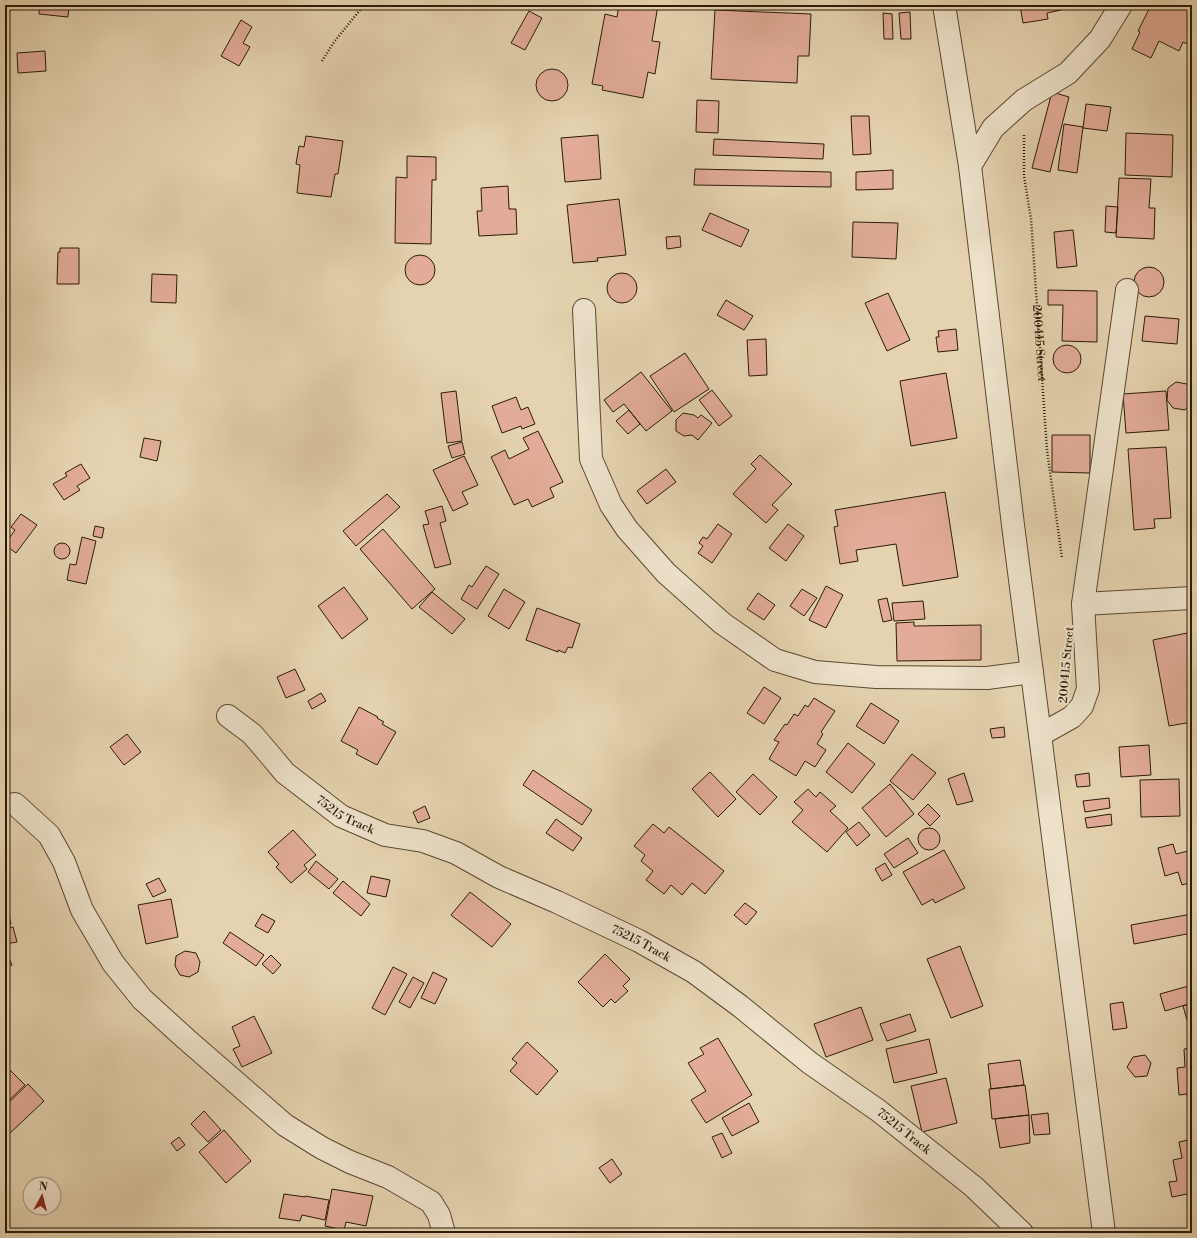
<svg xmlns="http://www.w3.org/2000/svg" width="1197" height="1238" viewBox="0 0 1197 1238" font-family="'Libre Bodoni',serif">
<rect width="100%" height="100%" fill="#e5d3af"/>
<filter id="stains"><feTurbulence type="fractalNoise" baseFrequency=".005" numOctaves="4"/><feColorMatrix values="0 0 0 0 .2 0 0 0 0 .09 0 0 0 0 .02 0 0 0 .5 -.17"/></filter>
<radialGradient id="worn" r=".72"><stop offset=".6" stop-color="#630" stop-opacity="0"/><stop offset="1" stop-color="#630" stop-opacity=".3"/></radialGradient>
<path fill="#e2ac98" stroke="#2a1b09" d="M40,5h29l-1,12 -29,-3z
M619,5h39l-6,36 8,1 -5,32 -7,-2 -5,26 -41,-8 1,-4 -11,-2 13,-70 12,3z
M1020,5h40l1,5 -14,3 1,6 -25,4z
M1151,5h38l3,1v40l-9,-4 -4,9 -20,-10 -8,17 -19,-9 8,-17 -2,-1z
M715,10l96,4 -2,42h-11l-1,27 -86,-4z
M529,11l13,7 -17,32 -14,-7z
M910,12l1,27h-10l-2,-26z
M883,13l9,1 1,25h-9z
M241,20l11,7 -9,16 7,4 -11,19 -18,-10z
M45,51l1,20 -28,2 -1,-20z
M536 85a16 16 0 1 1 32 0a16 16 0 1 1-32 0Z
M1052,92l17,5 -19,75 -18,-4z
M697,100l22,1 -1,32 -22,-1z
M1086,104l25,3 -4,24 -24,-3z
M851,116h18l2,38 -18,1z
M1064,124l19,3 -6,46 -19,-3z
M1126,133l47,2 -1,42 -47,-2z
M598,135l3,44 -36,3 -4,-44z
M306,136l37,5 -5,33h-3l-4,23 -34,-4 3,-28 -4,-1 3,-18 5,1z
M714,139l110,5 -1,15 -110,-4z
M407,156l29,1v23h-4l-1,64 -36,-1 1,-66 11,1z
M695,169l136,3v15l-137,-2z
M893,170v19l-37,1v-18z
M1119,178l32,1 -2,29h6l-1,31 -38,-2z
M508,186l1,23h7l1,25 -38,2 -2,-25h5l-1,-23z
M619,199l7,56 -29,3 1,3 -25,2 -6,-58z
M1106,206l12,1 -2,26 -11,-1z
M710,213l39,17 -8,17 -39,-17z
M853,222l45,1 -2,36 -44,-2z
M1073,230l4,36 -20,2 -3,-36z
M680,236l1,11 -14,2 -1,-12z
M60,248h19v36h-22l1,-32h2z
M405 270a15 15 0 1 1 30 0a15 15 0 1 1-30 0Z
M1134 282a15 15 0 1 1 30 0a15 15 0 1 1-30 0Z
M607 288a15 15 0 1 1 30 0a15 15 0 1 1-30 0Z
M152,274l25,1 -1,28 -25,-1z
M1048,290l49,1v51l-35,-1 1,-36h-15z
M888,293l22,47 -23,11 -22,-48z
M726,300l27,16 -9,14 -27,-15z
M1145,316l34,3 -2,25 -35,-3z
M956,329l2,21 -20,2 -2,-15h3l-1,-6z
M766,339l1,36 -18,1 -2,-36z
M1053 359a14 14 0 1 1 28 0a14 14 0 1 1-28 0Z
M685,353l24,36 -35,23 -24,-36z
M641,372l31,39 -26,20 -22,-27 -11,8 -9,-12z
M946,373l11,65 -46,8 -11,-65z
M1176,382l11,2 5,6v12l-7,8 -12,-2 -6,-8 1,-12z
M712,390l20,26 -13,10 -20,-26z
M456,391l6,50 -15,2 -6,-50z
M1166,391l3,39 -43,3 -3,-39z
M516,397l5,13 7,-3 7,17 -13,5 -1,-3 -19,7 -10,-27z
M629,410l11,14 -12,10 -12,-13z
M683,413l11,2 4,3 3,-3 11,8 -14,17 -6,-5 -8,1 -8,-5v-11z
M538,431l25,51 -13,6 4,9 -22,10 -4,-8 -14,6 -23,-48 14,-7 4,9 20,-10 -6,-11z
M1052,435h38v38l-38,-1z
M144,438l17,3 -4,20 -17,-4z
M462,442l3,12 -13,4 -4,-12z
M1166,447l5,71 -17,1 1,9 -21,2 -6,-81z
M760,455l32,29 -20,21 6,5 -12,13 -33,-29 23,-25 -5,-5z
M464,456l14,29 -16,7 6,12 -15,7 -20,-41z
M81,464l9,14 -13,8 3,4 -16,10 -11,-16 14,-8 -2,-3z
M666,469l10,13 -29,22 -10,-13z
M945,492l13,85 -55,9 -7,-42 -40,6 2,11 -18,3 -6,-37 4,-1 -3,-16z
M387,494l13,13 -44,39 -13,-15z
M442,506l4,15 -6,2 11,41 -16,4 -12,-43 6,-1 -4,-13z
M21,514l16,11 -21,28 -11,-8v-1l10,-14 -4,-3z
M718,524l14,10 -20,29 -14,-10 5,-7 -4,-3 4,-6 4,2z
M788,524l16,12 -18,25 -17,-13z
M95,526l9,2 -2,10 -9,-2z
M383,529l52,60 -23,20 -52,-60z
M82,537l14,4 -10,43 -19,-4 3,-16 6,1z
M54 551a8 8 0 1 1 16 0a8 8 0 1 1-16 0Z
M486,566l13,8 -22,35 -16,-10 8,-14 3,2z
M826,586l17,9 -17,33 -17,-8z
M344,587l24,32 -26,20 -24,-33z
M504,589l21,13 -16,27 -21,-13z
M802,589l15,9 -13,18 -14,-10z
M432,592l33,27 -13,15 -33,-27z
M758,593l17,12 -11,15 -17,-11z
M887,598l5,22 -9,2 -5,-22z
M923,601l2,18 -31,2 -2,-18z
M537,608l43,16 -8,24 -4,-1 -3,6 -7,-3v2l-32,-12z
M914,622v4l67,-1v35l-84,1 -1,-38z
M1192,632v90l-23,4 -16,-86z
M295,669l10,21 -19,8 -9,-21z
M764,687l17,11 -17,26 -17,-11z
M321,693l5,8 -14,8 -4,-8z
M814,698l21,13 -14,21 2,2 -6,10 9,6 -11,17 -10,-6 -9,15 -27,-17 10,-17 -5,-2 11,-16 2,1 7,-11 4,2 7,-11 3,2z
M871,703l28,18 -15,23 -28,-18z
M359,707l19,10 -1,1 7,4 -2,2 14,8 -19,33 -21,-11 2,-4 -17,-9z
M1004,727l1,10 -13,1 -2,-9z
M127,734l14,18 -17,13 -14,-18z
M848,743l27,21 -23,29 -26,-21z
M1149,745l2,30 -30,2 -2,-30z
M912,754l24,19 -23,27 -23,-19z
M533,770l59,40 -10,15 -59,-40z
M710,772l26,27 -18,18 -26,-28z
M964,773l9,28 -16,4 -9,-26z
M1089,773l1,13 -13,1 -2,-12z
M753,774l24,23 -17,18 -24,-23z
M1179,779l1,37 -39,1 -1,-37z
M890,784l24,30 -28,23 -24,-29z
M808,789l8,8 4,-5 16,14 -6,5 18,17 -21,24 -35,-30 11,-12 -9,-8z
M1109,798l1,10 -25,4 -2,-11z
M928,804l12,12 -10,10 -12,-12z
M425,806l5,12 -12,5 -5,-11z
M1111,814l1,11 -25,3 -2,-10z
M556,819l26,19 -9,13 -27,-18z
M859,822l11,13 -13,11 -11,-14z
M653,824l11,9 5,-6 55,44 -19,23 -13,-11 -10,12 -11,-10 -7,9 -18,-14 7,-9 -12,-10 4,-6 -11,-9z
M918 839a11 11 0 1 1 22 0a11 11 0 1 1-22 0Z
M293,830l23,25 -12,10 3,4 -16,14 -15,-16 3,-3 -11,-12z
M908,838l10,15 -24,15 -10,-14z
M1173,844l3,10 12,-3 4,13v18l-10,3 -4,-13 -13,4 -7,-28z
M944,850l21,38 -30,15 -2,-4 -11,6 -19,-33z
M316,861l22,18 -9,10 -21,-17z
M885,863l7,12 -10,6 -7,-12z
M371,876l19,4 -4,17 -19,-4z
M159,878l7,13 -13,6 -7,-13z
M343,881l27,23 -9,12 -28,-23z
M470,892l41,32 -19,23 -41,-32z
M171,899l7,38 -32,7 -8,-39z
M745,903l12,9 -11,13 -12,-10z
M5,911h3l3,13 -6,2z
M262,914l13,7 -7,12 -13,-7z
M1192,914v19l-58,11 -3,-19z
M13,927l4,15 -12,2v-16z
M230,932l34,23 -8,11 -33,-23z
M960,946l23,60 -32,12 -24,-59z
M6,951l6,14 -7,3v-16z
M185,951l11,2 4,9 -2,10 -9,5 -9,-2 -5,-9 1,-10z
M605,954l25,25 -7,7 5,5 -13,12 -4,-4 -8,8 -25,-25z
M271,955l10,10 -8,9 -11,-10z
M393,967l14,7 -22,41 -13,-7z
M433,972l14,7 -12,25 -14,-6z
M413,977l11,6 -14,25 -11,-6z
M1192,985v18l-27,8 -5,-17z
M1123,1002l4,26 -14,2 -3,-26z
M1192,1003v34l-9,-31z
M861,1007l12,33 -47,17 -12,-33z
M910,1014l6,17 -29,10 -7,-17z
M254,1016l18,37 -30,14 -9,-18 7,-3 -8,-19z
M718,1038l34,57 -46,28 -15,-23 15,-9 -18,-28 16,-9 -4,-6z
M929,1039l8,34 -43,10 -8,-34z
M527,1042l31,29 -21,24 -27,-24 7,-8 -5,-4z
M1192,1048v55h-4l-1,-9 -8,1 -2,-27 8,-1 -1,-18z
M1145,1055l6,8 -4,13 -12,1 -8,-10 6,-10z
M1020,1060l4,25 -33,4 -3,-25z
M5,1065l20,20 -20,19z
M946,1078l11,45 -35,9 -11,-46z
M28,1084l16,17 -36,34 -3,-2v-27z
M1025,1085l4,30 -37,4 -3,-30z
M749,1103l10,19 -27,14 -10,-18z
M204,1111l17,19 -13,12 -17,-18z
M1048,1113l2,21 -16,1 -3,-20z
M1029,1115l1,28 -30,5 -5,-29z
M224,1130l27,31 -25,22 -27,-31z
M722,1133l10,20 -10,5 -10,-21z
M179,1137l6,8 -8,6 -6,-8z
M1192,1139v54l-20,4 -3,-15 8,-1 -4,-21 9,-2 -3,-16z
M612,1159l10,15 -12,9 -11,-15z
M332,1189l41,7 -7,30 -20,-4 -2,8 -19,-4z
M284,1194l21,3v-1l24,4 -4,20 -23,-5 -2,6 -21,-3z"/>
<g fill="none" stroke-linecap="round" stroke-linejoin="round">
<defs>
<g id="minor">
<path d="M944,5l26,161 43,359 91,708"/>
<path d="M970,166l23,-38 31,-28 44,-27 32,-34 21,-34"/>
<path d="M584,310l7,149 20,46 16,24 39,44 56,50 53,37 40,12 61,5 111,1 45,-6"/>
<path d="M1083,604l109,-6"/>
<path id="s2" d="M228,716l24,18 18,21 15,18 56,43 44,19 38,6 33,12 43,24 58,25 82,39 55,31 46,34 70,57 69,48 95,76 48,46"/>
<path d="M1040,735l32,-18 10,-11 6,-17 -5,-85 44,-314"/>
<path d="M15,804l34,31 15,27 18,48 31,53 29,36 44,40 99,86 37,23 28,14 38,15 43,25 8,13 5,18"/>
</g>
</defs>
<use href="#minor" stroke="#594932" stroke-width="24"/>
<g stroke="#2a1b09" stroke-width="2.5" stroke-dasharray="1 2" stroke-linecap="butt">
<path d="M322,61l12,-19 30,-37"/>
<path id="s1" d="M1024,135v41l7,43 16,231 15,108"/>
</g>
<use href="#minor" stroke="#eee2cb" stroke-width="22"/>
</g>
<g text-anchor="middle" stroke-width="4" stroke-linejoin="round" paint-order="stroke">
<g font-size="12" fill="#2a1b09" stroke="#eee2cb">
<text dy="4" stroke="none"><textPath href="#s1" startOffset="209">200415 Street</textPath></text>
<text transform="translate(1066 665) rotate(-85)" y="4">200415 Street</text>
<text dy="4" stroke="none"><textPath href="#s2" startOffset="155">75215 Track</textPath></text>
<text dy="4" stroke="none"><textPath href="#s2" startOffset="479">75215 Track</textPath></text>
<text dy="4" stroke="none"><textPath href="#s2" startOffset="803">75215 Track</textPath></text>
</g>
</g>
<rect width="1197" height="1238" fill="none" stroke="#e5d3af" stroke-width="20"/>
<rect x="6" y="6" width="1185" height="1226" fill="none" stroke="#2a1b09" stroke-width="2"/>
<rect x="10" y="10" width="1177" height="1218" fill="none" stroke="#2a1b09"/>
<g transform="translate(42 1196) rotate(7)"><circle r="19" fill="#eee2cb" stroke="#a0927d"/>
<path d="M0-3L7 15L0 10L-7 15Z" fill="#8f2418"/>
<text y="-6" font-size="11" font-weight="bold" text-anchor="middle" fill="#2a1b09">N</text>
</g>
<rect width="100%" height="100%" filter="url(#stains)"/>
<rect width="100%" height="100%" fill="url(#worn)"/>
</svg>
